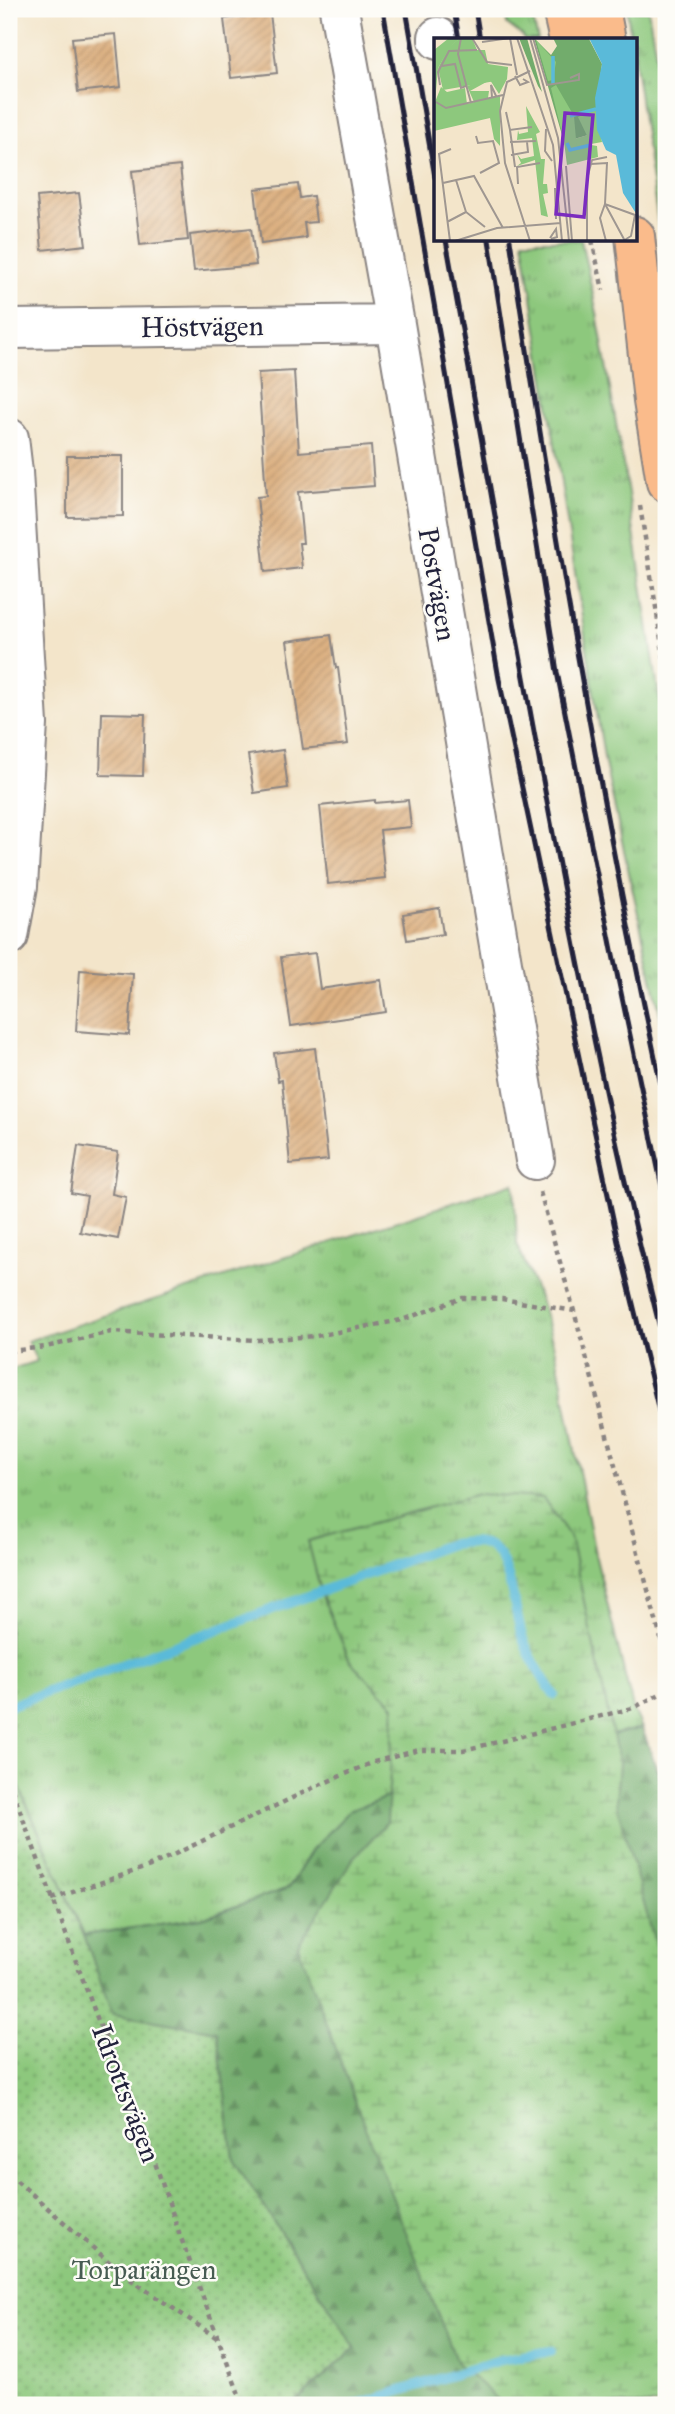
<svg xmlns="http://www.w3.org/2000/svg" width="675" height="2414" viewBox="0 0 675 2414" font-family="'IM FELL Great Primer',serif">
<defs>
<pattern id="grass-tufts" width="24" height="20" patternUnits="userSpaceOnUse" patternTransform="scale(1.75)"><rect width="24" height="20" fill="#8dc87d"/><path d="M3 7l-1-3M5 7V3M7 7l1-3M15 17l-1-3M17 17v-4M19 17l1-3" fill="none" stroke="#73a268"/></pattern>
<pattern id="forest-firs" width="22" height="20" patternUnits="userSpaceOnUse" patternTransform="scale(1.75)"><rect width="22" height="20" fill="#72ac6c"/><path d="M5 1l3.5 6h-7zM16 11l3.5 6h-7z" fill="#5d8c5a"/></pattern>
<pattern id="wetland-marsh" width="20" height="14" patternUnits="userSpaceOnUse" patternTransform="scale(1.75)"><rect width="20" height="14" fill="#8dc87d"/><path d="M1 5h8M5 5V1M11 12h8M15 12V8" fill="none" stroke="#73a268"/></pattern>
<pattern id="park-dots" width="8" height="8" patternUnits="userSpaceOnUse" patternTransform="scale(1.75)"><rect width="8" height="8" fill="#8dc87d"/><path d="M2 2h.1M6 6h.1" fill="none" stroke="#73a268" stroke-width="1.8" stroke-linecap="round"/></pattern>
<pattern id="building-hatch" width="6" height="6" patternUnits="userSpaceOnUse" patternTransform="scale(1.75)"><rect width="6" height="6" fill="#dcb081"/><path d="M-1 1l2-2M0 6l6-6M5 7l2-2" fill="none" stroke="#bc9770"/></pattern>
</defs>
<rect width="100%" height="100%" fill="#fdfcf7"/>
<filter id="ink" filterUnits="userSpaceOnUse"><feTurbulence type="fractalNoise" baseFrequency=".0143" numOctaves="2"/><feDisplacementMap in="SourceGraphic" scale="14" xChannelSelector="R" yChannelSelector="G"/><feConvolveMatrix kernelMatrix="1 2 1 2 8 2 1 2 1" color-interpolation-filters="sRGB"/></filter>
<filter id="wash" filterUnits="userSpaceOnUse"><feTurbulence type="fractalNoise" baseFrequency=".00686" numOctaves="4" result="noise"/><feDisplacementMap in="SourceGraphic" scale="28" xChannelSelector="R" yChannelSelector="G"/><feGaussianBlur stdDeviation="1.57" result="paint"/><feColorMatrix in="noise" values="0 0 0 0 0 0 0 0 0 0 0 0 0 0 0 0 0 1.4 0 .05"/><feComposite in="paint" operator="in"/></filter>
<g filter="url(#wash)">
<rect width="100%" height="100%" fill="#f3e5ca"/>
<path fill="url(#grass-tufts)" stroke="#58755c" stroke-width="2" d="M505,9h25l8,31h-14l-1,-4 -16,-12z
M627,9h21l18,105v163l-31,-212v-25h-4z
M523,240h58l16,73 31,180 38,249v299l-61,-277z
M514,1183l3,61 25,61 15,53 38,196 38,154 9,20 -171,40 -159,82 -23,38 -87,30 -118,17 -75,-171v-394l28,-9 -10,-20z"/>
<path fill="url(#forest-firs)" stroke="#4a6754" stroke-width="2" d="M642,1728l24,67v610h-373l62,-57 -122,-189 -16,-128 -105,-17 -28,-79 118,-17 87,-30 23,-38 38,-40 121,-42z"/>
<path fill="url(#wetland-marsh)" stroke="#58755c" stroke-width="2" d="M478,1494l65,4 27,39 49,226 -3,39 50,182v421h-162l-47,-42 -93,-238 -66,-180 55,-86 34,-37 7,-116 -44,-45 -28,-65 -14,-55z"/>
<path fill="url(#park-dots)" stroke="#58755c" stroke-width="2" d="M9,1764l75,171 28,79 105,17 16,128 122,189 -62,57h-284z"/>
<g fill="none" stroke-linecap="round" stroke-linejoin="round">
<path stroke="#5abad9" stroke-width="10" d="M9,1706l441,-162c14,-1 30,-5 42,4 19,14 23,68 31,91 8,21 19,38 31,56
M355,2405l145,-45 51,-9"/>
</g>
<g id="blocks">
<path fill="url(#building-hatch)" d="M270,13l7,60 -46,5 -7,-59z
M116,34l5,53 -43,5 -6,-54z
M180,166l8,74 -48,5 -8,-74z
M298,184l2,14 13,-2 3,26 -12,1 2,15 -45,6 -6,-55z
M79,193l7,52 -44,5 -5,-53z
M251,228l5,37 -62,6 -4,-36z
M294,371l5,81 72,-6 3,40 -76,6 5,51h-4l3,25 -37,4 -8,-75 9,-1 -8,-123z
M67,456h56v60l-56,1z
M331,635l5,33h2l10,76 -45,5 -16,-108z
M102,713l43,1 -2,62 -43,-1z
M283,750l5,38 -34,5 -6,-38z
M375,800v3l33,-3 3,27 -31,3 5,48 -57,6 -8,-78z
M439,908l4,26 -36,6 -4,-26z
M315,953l5,36 61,-9 5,32 -95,14 -10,-69z
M80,970l53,4 -4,61 -53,-4z
M315,1048l13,112 -38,4 -8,-84 -4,1 -4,-28z
M78,1146l40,6 -6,42 14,3 -8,42 -38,-7 7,-36 -16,-3z"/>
</g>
</g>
<g filter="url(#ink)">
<use href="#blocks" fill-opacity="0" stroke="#8a8482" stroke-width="2"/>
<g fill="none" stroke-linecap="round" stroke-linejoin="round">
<defs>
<path id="minor" d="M339,9l56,315 140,836
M438,40v-3
M9,329l386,-5
M9,438l4,34 15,252 -10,162 -9,50"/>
<path id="major" d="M562,9l7,31
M600,9l6,31
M635,236l18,165 13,81"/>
</defs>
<use href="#minor" stroke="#8a8482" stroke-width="42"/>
<use href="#major" stroke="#8a8482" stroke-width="42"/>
<path stroke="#8a8482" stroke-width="4.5" stroke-dasharray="5 5" stroke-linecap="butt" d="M592,240l11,50
M640,506l26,165
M540,1192l34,119 92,347
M9,1351l37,-4 65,-15 146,8 59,-4 86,-16 60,-22 40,1 72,12
M9,1781l90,242 31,67 51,148 62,167
M52,1899l98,-33 167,-80 57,-24 45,-12h44l35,-8 135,-34 33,-17
M9,2174l115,101 93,63"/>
<use href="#minor" stroke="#fff" stroke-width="38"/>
<use href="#major" stroke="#fabb8b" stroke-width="38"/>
<path stroke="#22223b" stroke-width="5" d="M383,9l116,670 119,563 48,198
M406,9l29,168
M454,9l5,31
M475,9l5,31
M446,240c67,372 127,746 220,1112
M489,240l68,432 55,278 54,256
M510,240c44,291 93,581 156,868"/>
</g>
</g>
<g text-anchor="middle" stroke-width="5" stroke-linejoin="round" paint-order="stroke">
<g font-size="28" fill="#22223b" stroke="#fdfcf7">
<text transform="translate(202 326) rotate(-1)" y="10">Höstvägen</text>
<text transform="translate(438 584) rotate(80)" y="10">Postvägen</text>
<text transform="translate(127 2093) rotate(69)" y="10">Idrottsvägen</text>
</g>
<g font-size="28" fill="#475c52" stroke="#fdfcf7">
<text x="144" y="2279">Torparängen</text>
</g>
</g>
<g transform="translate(434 38)">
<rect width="203" height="203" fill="#f3e5ca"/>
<path d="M15,0h11l-10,9 -12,21 -3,34 6,-15 6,5 18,-4 2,16 7,-2 -7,-16 23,-7h17l-8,15 -9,-14 -20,11h19l-1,7 12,-2v50l-6,-7 -4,-21 -56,13v-81zM92,68l14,26 -4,2 5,25h4l-2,25h4l1,9 -5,1 5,23 -7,-2 -6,-55 -18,6 4,-3 -4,-9 4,5 13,-3 -2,-18 -15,2 1,-10 1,4 9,-2zM154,97l3,10 6,1 1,11 -31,8 -3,-23z" fill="#8dc87d"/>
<path d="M85,0h8l15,54 -4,-6zM100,0l17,17 6,-9 -4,-8 36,1 13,25 -6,44 -11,4 3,23 -24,7z" fill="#72ac6c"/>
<path d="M102,2l20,22 -3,18 -5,1zM122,47l18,31 3,35 -11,-1 -15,-62z" fill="#8dc87d"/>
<path d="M26,0h12l5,12h8l3,14 20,3 -1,12 -64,11 -5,-22 11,-21z" fill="#8dc87d"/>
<path d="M162,70l6,34 -11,2 -13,-27z" fill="#8dc87d"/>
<path d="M155,0h48v177l-14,-22 -7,-38 -10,-5 -9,-20 -2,-32 7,-34z" fill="#5abad9"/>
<path fill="none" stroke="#5abad9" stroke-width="3.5" d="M119,18v28M136,78l26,-7M133,105l3,7 21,-5"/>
<path fill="none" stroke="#9f9791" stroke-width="2" d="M27,0l-3,16 13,49M38,0l15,24 25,3M83,0l36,107 9,96M96,0l28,100 11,103M99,0l14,47 32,-5v-6l-9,4M48,4l28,-4 7,37M8,28l13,-2 6,24 5,-2M81,38l5,9 8,-3 -5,-3M6,47l-2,-13 11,-21 28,-1M58,59l-1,-12 5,11M2,64l10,6 57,-13M72,74l4,18 22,-3M112,91l-1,22 7,10M76,92l5,37M42,98l2,7 15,-2 6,22 -19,10M76,104l26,-1M77,117l17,-3 -1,-10M157,126l16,-1 -2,41 20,37M132,128l6,75M22,142l10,32 19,15M9,145l31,-7 29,52M84,146l-1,-17 23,-4M121,150l1,31M13,184l19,-10M116,200l6,-9 1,8 -6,2M16,203l-11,-87 12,-5M21,203l42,-13 64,-5M96,203l-25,-78 -5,-52 7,-29 23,-11M153,203v-62l5,-19 15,-3M172,203l-6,-23 5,-14 30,11 -4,21 -8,5"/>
<path fill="#7b2cbf" fill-opacity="0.15" stroke="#7b2cbf" stroke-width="3.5" d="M131,75l28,2 -9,102 -28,-3z"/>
<rect width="203" height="203" fill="none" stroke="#22223b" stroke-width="3.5"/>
</g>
<rect width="675" height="2414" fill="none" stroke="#fdfcf7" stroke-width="35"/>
</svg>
